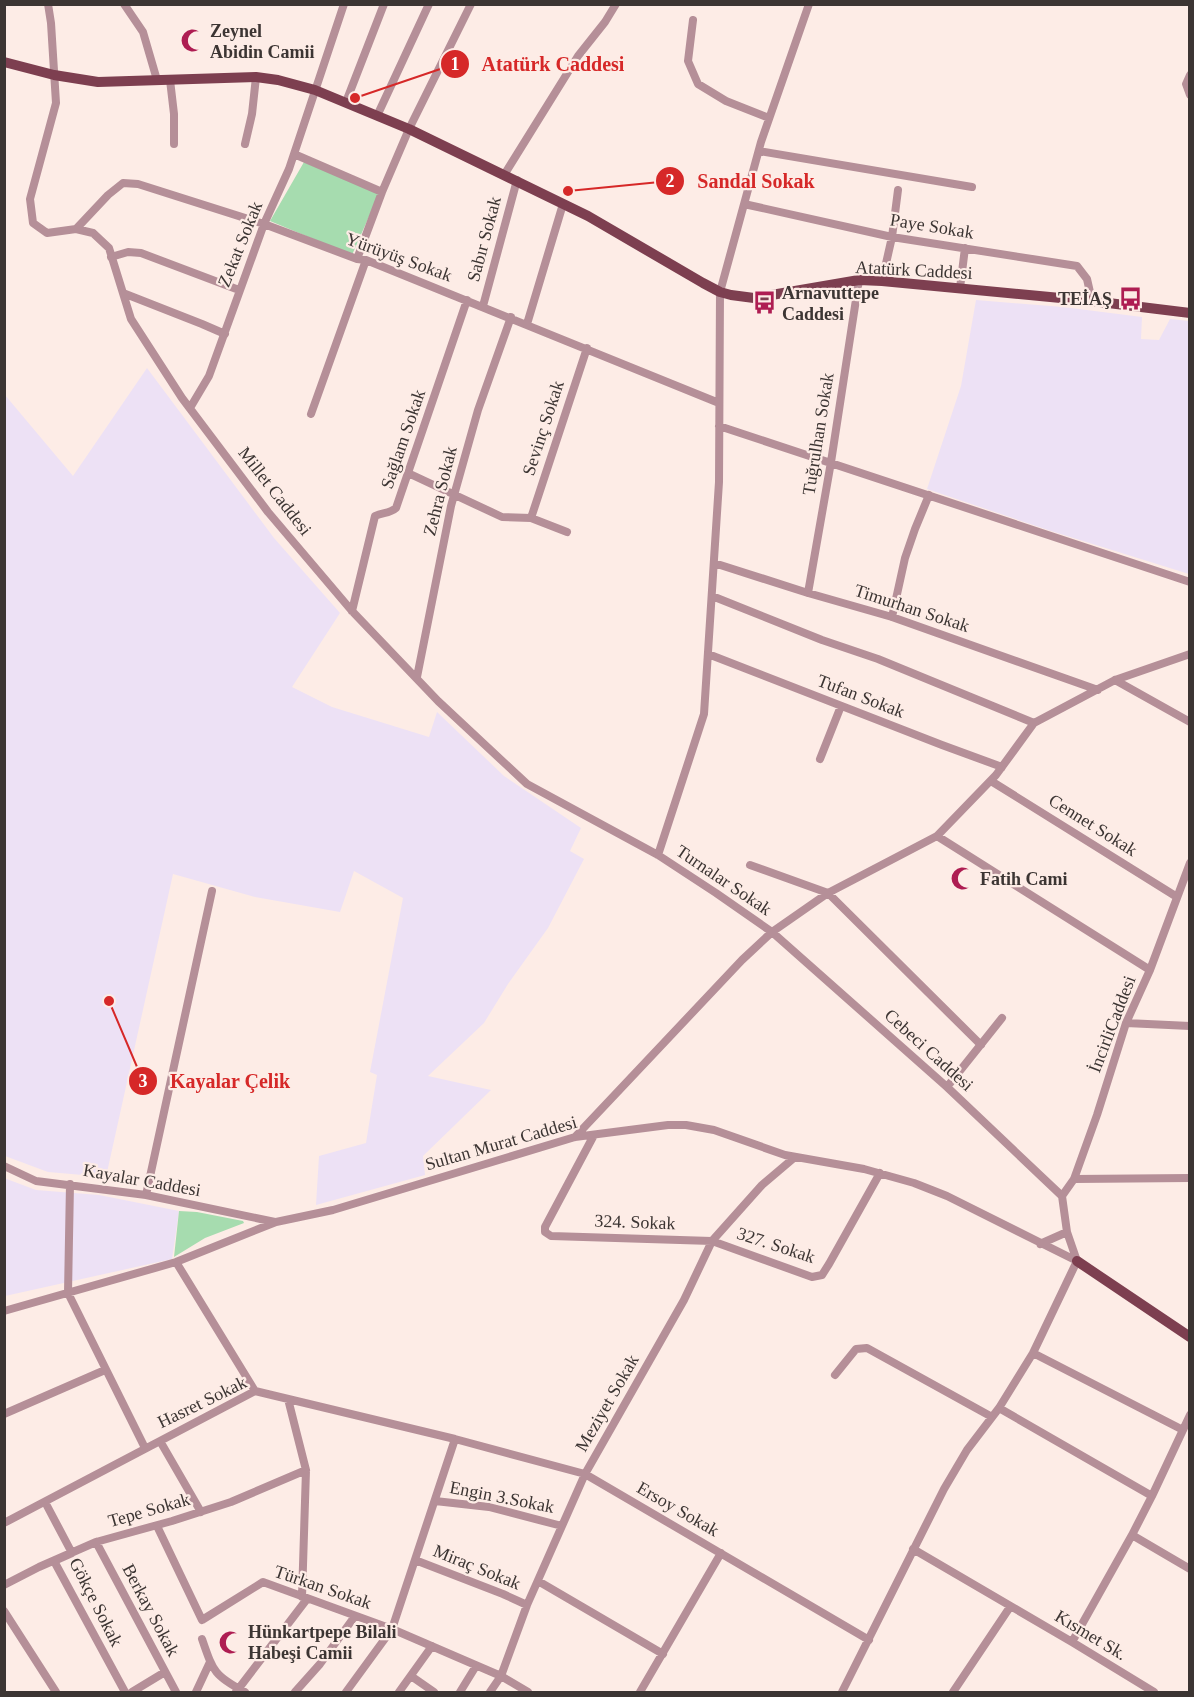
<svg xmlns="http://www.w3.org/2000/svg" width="1194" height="1697" viewBox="0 0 1194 1697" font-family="Georgia,serif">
<rect width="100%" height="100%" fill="#fdece6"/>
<path fill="#ede1f5" d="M976,300l87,7 79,10 -1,22 18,1 11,-21 19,2v253l-138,-43 -124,-42 34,-103z
M147,368l127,170 66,75 -48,74 40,20 97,30 8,-25 67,64 77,52 -11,23 14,8 -36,69 -40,56 -24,39 -56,53 63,14 -68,66 2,19 -109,30 3,-49 47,-13 11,-68 -7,-3 33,-174 -49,-27 -14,41 -85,-15 -82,-23 -67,303 -58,-5 -43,-16v-761l68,81z
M4,1178l32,12 63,5 80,16 -7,48 -167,37z"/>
<path fill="#a6dcaf" d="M304,162l75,32 -27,61 -82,-34z
M179,1211l18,1 46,9 1,2 -39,15 -31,19z"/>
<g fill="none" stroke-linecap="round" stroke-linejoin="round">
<path stroke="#b58f98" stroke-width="8" d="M48,4l3,19 5,80 -26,96 3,24 14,10 29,-4 17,4 16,15 22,71 51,79 86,114 84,99 86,90 89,83 131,71 58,38 56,39 175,155 115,109
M124,4l19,28 14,48
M693,20l-5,41 10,23 28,17 43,17
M1190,75l-4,9 4,11
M170,80l4,34v30
M346,102l38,-98
M377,116l52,-112
M245,144l7,-30 4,-37
M759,151l213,36
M294,154l88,38
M504,175l74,-119 27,-34 11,-18
M744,204l148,33 185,29 10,13 5,22
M76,229l32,-34 15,-12 15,1 126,40 93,35 9,1 353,143
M111,257l17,-5 13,1 98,37
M357,259l25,-67 27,-63 62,-125
M882,281l10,-44 6,-47
M960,288l5,-40
M123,293l79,31 23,10
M483,306l34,-126
M527,324l36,-120
M190,408l19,-32 55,-152 25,-55 55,-165
M311,414l55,-154
M719,426l471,156
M408,473l94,44 29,1 36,14
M531,518l56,-170
M714,563l94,30 84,24 206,73
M808,593l23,-131 28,-182
M712,596l110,44 56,19 156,64
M352,611l23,-95c8,-4 14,-2 21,-8l71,-208
M892,617l13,-59 10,-29 14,-34
M708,654l234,91 60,22
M417,677l34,-171 27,-96 33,-93
M1115,680l75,42
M820,759l21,-53
M991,781l186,116
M937,836l213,134
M658,855l46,-141 15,-232 1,-190 41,-150 48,-138
M750,865l78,28 153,152
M1126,1023l64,3
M947,1087l55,-69
M594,1135l-49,92v5l6,4 161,5 100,36 10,-2 7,-11 51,-91
M575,1137l167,-177 30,-28 56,-39 109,-57 59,-61 38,-52 81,-43 75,-26
M4,1166l32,15 110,14 129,27
M1074,1179l116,-1
M70,1184l-2,109 77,155
M146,1195l66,-304
M1062,1196l12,-17 23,-64 29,-92 24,-53 40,-107
M1062,1196l5,36 10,29 -44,92 150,77
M1040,1244l27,-12
M176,1262l79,129
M4,1311l172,-49 100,-40 57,-12 242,-73 93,-12h18l28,5 71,25 79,14 50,14 33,13 130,65
M1033,1353l-34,55 153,88 38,-81
M835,1375l21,-26 11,-1 125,69
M288,1399l18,71 -4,127
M4,1414l101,-44
M160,1441l41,71
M1152,1496l-20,39 58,34
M435,1501l54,6 73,19
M45,1502l27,51 -18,8 71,131
M4,1523l251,-132 200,48 130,35 284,166
M157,1526l45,94 61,-38 129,47 109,47 27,16
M96,1542l80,150
M913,1549l159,93 82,50
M415,1560l88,34 24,11
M538,1581l125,73
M4,1585l35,-18 57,-25 76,-21 59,-19 75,-32
M4,1611l52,81
M202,1639c11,32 12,37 43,53
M1072,1642l60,-107
M411,1676l23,16
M132,1692l33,-20
M196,1692l14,-30
M236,1692l71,-93
M295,1692l25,-28 35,-48
M346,1692l46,-63 63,-190
M399,1692l33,-46
M460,1692l16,-26
M490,1692l11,-16 26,-71 58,-131 99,-174 28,-59 50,-56 33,-28
M640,1692l81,-139
M842,1692l102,-203 23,-39 32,-42
M953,1692l57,-85"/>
<path stroke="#7d3f50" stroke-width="10" d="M4,62l50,13 44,7 158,-5 22,3 37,10 94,39 179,87 115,67 17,9 11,3 23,3 105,-18 23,1 210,20 98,12
M1077,1261l113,76"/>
</g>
<defs>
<symbol id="mosque-bare" viewBox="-9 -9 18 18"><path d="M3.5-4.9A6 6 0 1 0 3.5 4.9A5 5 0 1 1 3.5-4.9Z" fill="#ae1d52" stroke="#fdece6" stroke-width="2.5" paint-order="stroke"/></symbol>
<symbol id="bus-bare" viewBox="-9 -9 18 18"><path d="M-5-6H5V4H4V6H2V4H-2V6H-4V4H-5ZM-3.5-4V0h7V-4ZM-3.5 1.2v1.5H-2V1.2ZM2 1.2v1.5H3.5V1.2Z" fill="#ae1d52" stroke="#fdece6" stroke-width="2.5" paint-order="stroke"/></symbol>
</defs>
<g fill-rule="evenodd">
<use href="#mosque-bare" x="176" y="24" width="33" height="33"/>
<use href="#bus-bare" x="1114" y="282" width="33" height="33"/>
<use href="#bus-bare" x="748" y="286" width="33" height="33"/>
<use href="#mosque-bare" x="946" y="862" width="33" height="33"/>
<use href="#mosque-bare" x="214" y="1626" width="33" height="33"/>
</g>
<g text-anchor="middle" stroke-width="4.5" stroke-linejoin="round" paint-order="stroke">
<g font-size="18" font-weight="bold" fill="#3c3533" stroke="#fdece6" text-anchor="start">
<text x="210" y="37">Zeynel<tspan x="210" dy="21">Abidin Camii</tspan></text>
<text x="782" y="299">Arnavuttepe<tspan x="782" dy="21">Caddesi</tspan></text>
<text x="1112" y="305" text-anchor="end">TEİAŞ</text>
<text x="980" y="885">Fatih Cami</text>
<text x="248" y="1638">Hünkartpepe Bilali<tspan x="248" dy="21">Habeşi Camii</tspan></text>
</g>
<g font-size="18" fill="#3c3533" stroke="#fdece6">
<text transform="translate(932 226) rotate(9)" y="6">Paye Sokak</text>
<text transform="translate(484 239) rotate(-75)" y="6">Sabır Sokak</text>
<text transform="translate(240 244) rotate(-68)" y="6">Zekat Sokak</text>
<text transform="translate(399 257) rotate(20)" y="6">Yürüyüş Sokak</text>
<text transform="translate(914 270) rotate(3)" y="6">Atatürk Caddesi</text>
<text transform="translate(543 428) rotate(-72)" y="6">Sevinç Sokak</text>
<text transform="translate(818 434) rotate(-81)" y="6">Tuğrulhan Sokak</text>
<text transform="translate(403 439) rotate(-71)" y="6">Sağlam Sokak</text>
<text transform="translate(275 491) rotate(52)" y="6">Millet Caddesi</text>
<text transform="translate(440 491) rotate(-76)" y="6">Zehra Sokak</text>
<text transform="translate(912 608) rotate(18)" y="6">Timurhan Sokak</text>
<text transform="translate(861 696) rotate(21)" y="6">Tufan Sokak</text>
<text transform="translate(1093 825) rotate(32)" y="6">Cennet Sokak</text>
<text transform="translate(724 880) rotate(34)" y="6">Turnalar Sokak</text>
<text transform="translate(1112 1024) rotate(-69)" y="6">İncirliCaddesi</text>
<text transform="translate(929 1050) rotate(42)" y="6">Cebeci Caddesi</text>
<text transform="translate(501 1143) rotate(-16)" y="6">Sultan Murat Caddesi</text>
<text transform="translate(142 1180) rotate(10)" y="6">Kayalar Caddesi</text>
<text transform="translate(635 1222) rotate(2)" y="6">324. Sokak</text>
<text transform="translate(776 1245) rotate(18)" y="6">327. Sokak</text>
<text transform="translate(202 1402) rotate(-26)" y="6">Hasret Sokak</text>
<text transform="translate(607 1403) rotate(-60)" y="6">Meziyet Sokak</text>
<text transform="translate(502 1497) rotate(11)" y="6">Engin 3.Sokak</text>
<text transform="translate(678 1509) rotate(30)" y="6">Ersoy Sokak</text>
<text transform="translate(149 1510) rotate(-16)" y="6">Tepe Sokak</text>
<text transform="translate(477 1567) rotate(22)" y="6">Miraç Sokak</text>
<text transform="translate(323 1587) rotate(19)" y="6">Türkan Sokak</text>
<text transform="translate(96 1602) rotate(63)" y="6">Gökçe Sokak</text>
<text transform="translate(151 1610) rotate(62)" y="6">Berkay Sokak</text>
<text transform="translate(1091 1635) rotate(31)" y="6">Kısmet Sk.</text>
</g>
</g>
<path fill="none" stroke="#d62828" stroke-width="2" d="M355 98L455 64M568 191L670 181M109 1001L143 1081"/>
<g fill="#d62828" stroke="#fdece6" stroke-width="2">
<circle cx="355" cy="98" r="6"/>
<circle cx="568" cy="191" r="6"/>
<circle cx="109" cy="1001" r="6"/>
<circle cx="455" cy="64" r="15"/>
<circle cx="670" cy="181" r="15"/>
<circle cx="143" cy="1081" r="15"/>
</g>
<g font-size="18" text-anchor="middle" font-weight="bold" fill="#fff">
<text x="455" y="70">1</text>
<text x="670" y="187">2</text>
<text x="143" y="1087">3</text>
</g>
<g font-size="20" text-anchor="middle" font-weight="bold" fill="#d62828" stroke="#fdece6" stroke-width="4.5" stroke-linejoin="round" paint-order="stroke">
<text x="553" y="71">Atatürk Caddesi</text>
<text x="756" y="188">Sandal Sokak</text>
<text x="230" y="1088">Kayalar Çelik</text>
</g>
<rect width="1194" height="1697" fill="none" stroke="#3c3533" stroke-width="12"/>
</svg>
